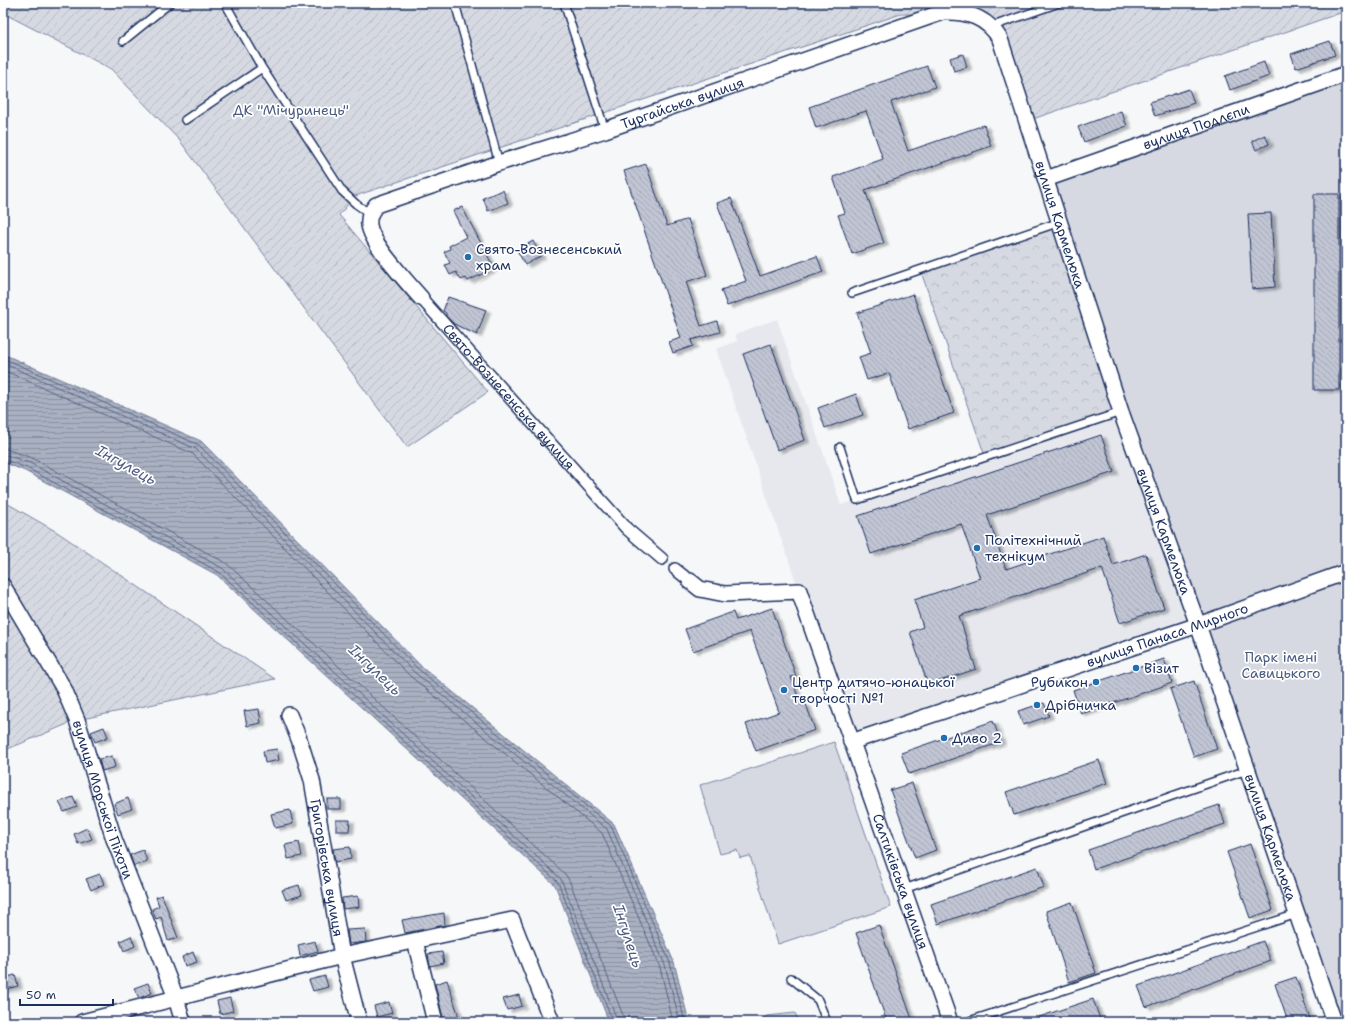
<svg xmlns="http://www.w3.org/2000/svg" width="1349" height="1025" viewBox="0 0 1349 1025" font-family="'Shantell Sans',sans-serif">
<defs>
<pattern id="forest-crowns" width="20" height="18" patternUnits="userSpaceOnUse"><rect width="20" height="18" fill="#d6d9e2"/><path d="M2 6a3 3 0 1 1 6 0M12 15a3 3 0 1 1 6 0" fill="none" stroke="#b7bbc4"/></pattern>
<pattern id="garden-furrows" width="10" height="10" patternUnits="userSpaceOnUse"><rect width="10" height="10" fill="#d6d9e2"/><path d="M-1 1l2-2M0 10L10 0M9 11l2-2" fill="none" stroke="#b7bbc4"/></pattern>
<pattern id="water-rules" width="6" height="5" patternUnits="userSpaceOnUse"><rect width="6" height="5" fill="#a9b0c1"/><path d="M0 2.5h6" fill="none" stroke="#8990a0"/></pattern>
<pattern id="building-back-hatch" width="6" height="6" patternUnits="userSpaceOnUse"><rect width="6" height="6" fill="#c0c4d3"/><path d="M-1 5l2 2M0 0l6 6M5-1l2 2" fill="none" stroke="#a4a9b8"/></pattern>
<filter id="shadow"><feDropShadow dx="4.5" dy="2.5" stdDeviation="1" flood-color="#0004"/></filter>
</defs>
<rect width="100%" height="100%" fill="#f6f7f9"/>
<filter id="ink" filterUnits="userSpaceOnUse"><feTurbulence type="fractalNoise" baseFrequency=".025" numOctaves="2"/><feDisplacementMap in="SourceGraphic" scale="8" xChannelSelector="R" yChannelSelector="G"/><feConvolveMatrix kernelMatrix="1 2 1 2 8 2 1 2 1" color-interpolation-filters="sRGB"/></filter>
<g filter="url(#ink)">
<path fill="#e6e8ee" d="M777,319l64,186 280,-93 77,213 -347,117 -135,-393 21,-8 -2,-7z"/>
<path fill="#d6d9e2" stroke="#7884a0" d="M1346,74v948h-12l-288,-843z
M834,742l57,165 -113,37 -28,-88 -10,2 -3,-8 -17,4 -20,-69z"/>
<path fill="url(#forest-crowns)" stroke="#7884a0" d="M1060,222l61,190 -136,44 -65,-187z
M795,1013l4,9h-41l9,-6z"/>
<path fill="url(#garden-furrows)" stroke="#7884a0" d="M3,3h1343v8l-319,110 -27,-82 -42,-24 -57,-1 -546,182 -16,19 149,177 -81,55 -227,-306 -69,-72 -108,-56z
M3,501l54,31 218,147 -198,41 -74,31z"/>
<path fill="url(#water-rules)" stroke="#707c99" d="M3,354l198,87 219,224 194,159 60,138 15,60h-80l-54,-137 -338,-310 -192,-104 -22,-9z"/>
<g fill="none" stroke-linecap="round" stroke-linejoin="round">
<path stroke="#546386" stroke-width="1" d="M3,358l196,87 218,223 194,158 59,137 15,59
M3,363l193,86 218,223 193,157 58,136 15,57
M3,370l190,84 217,222 192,157 58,134 13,55
M3,448l29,10 194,105 339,311 4,6 54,135 1,7
M3,454l27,9 192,105 339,311 57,143
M3,459l24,9 192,104 339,310 55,140"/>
</g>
<path fill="url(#building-back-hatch)" stroke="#1b2f5e" filter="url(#shadow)" d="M1330,41l5,14 -39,13 -5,-14z
M963,54l4,13 -13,4 -4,-13z
M1264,62l5,14 -39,14 -5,-14z
M927,66l8,21 -44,15 17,49 76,-26 7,21 -126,44 19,53 -32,11 -14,-39 7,-2 -12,-36 50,-18 -17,-48 -50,17 -7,-21z
M1189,89l5,14 -39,13 -5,-14z
M1121,111l6,15 -43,16 -6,-15z
M1265,135l4,9 -13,6 -4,-9z
M646,164l21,62 21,-7 19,56 -21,7 15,44 16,-5 3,11 -29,8 2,6 -20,7 -4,-11 12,-4 -57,-167z
M503,190l5,13 -20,8 -5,-13z
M1314,194h25v196h-25z
M731,198l29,78 57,-20 6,16 -96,34 -6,-16 25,-9 -29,-78z
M462,207l32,61 -26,13 -2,-3 -5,2 -5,-8 -6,3 -5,-10 5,-2 -6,-11 6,-3 -1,-3 17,-9 -13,-26z
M1271,213l4,74 -23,2 -4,-75z
M533,241l8,15 -16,9 -8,-15z
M913,294l41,119 -46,16 -19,-56 -22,7 -8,-23 12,-4 -14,-40z
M448,297l38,13 -9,25 -23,-11 -8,-8v-3l-3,-2z
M771,344l34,96 -28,10 -34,-96z
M856,394l7,21 -38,13 -7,-20z
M1101,435l13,37 -127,43 19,54 97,-33 10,29 33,-11 18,54 -44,15 -18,-55 -143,48 17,53 -48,16 -18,-53 13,-5 -9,-27 66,-22 -19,-54 -90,30 -13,-38z
M772,608l24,68 -5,1 10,28 5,-1 9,26 -59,21 -10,-27 33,-12 -29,-81 -57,20 -8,-22 48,-17 3,8z
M1164,659l8,24 -91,31 -8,-24z
M1194,681l23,68 -23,8 -24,-68z
M1044,703l5,13 -26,9 -5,-14z
M259,709l2,14 -14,3 -3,-15z
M993,721l8,21 -92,32 -8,-21z
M104,727l4,10 -13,5 -4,-10z
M277,749l2,11 -14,3 -2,-12z
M112,756l3,11 -13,4 -3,-12z
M1099,760l8,23 -93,32 -8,-23z
M912,783l24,67 -21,8 -25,-68z
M73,797l4,10 -13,5 -5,-10z
M128,798l4,11 -14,5 -4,-10z
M327,799h14v10h-14z
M1219,805l6,19 -131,45 -6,-19z
M290,810l3,14 -18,4 -4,-14z
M336,820h14l-1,11h-13z
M87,828l5,11 -14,5 -4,-10z
M299,842l3,14 -14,3 -3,-14z
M1250,844l23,66 -23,8 -23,-66z
M350,847l1,12 -16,3 -2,-13z
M143,850l4,11 -13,5 -4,-11z
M1037,867l7,20 -106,37 -7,-20z
M100,874l4,10 -13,6 -5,-11z
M299,885l3,10 -16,5 -4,-10z
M162,895l16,43 -10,3 -7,-24 -5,2 -4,-10 7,-3 -3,-9z
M358,896l1,11 -16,2 -1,-11z
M1072,902l24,71 -27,9 -23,-71z
M444,913l1,12 -40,8 -3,-13z
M879,925l34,97h-26l-31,-89z
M365,929l1,13 -17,2 -2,-14z
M131,936l4,10 -11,5 -4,-10z
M315,941l3,10 -18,5 -2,-11z
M1263,941l8,20 -125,46 -8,-21z
M193,952l4,10 -12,4 -3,-9z
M442,952l2,11 -14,3 -2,-12z
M15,975l3,11 -15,4v-12z
M325,976l3,11 -15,4 -4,-11z
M1296,977l15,45h-23l-13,-38z
M447,980l12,37 -15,5 -9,-38z
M148,983l4,10 -13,5 -5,-10z
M519,995l3,11 -15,4 -4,-11z
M230,998l3,13 -13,3 -3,-13z
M1093,999l8,23h-70l-1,-2z
M389,1002l3,11 -15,4 -3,-11z"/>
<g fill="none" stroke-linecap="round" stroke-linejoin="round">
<defs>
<path id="service" d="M225,3l37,65 80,123 14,13 13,9
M455,3l44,160
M564,3l41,127
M993,26l66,-23
M123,41l47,-38
M185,120l77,-52
M852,293l208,-71
M840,447l17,53 264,-88
M904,889l343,-119
M791,978l27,22 9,22
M966,1022l331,-108"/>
<g id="pedestrian">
<path id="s1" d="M421,298l206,231 35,30"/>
<path d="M675,569l15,12"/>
</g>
<g id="minor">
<path id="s2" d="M1046,179l300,-105"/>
<path id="s3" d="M421,298c-14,-16 -49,-53 -52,-73 -1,-9 2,-13 7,-20l123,-42 106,-33 338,-118c24,-1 44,5 57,27l121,373 77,213 136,397"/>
<path id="s4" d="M690,581l10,8 25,5 74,-3 151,431"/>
<path id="s5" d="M3,586l61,103 13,31 37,119 62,159 7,24"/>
<path id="s6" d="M289,715l10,24 13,41 30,176 17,66"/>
<path id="s7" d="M851,742l347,-117 148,-53"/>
<path d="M415,941l20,81"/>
<path d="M82,1022l260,-66 170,-36 40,102"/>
</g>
</defs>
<use href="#service" stroke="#1b2f5e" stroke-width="10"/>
<use href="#pedestrian" stroke="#1b2f5e" stroke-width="14"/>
<use href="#minor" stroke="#1b2f5e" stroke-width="18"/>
<use href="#service" stroke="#fff" stroke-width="7"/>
<use href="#pedestrian" stroke="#fff" stroke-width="11"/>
<use href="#minor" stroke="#fff" stroke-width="15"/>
</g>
</g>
<g fill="#1f6fb2" stroke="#fff" stroke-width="1.5">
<circle cx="468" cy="257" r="4"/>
<circle cx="977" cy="548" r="4"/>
<circle cx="1136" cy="668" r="4"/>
<circle cx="1096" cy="682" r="4"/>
<circle cx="784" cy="690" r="4"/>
<circle cx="1037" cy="705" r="4"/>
<circle cx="944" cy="738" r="4"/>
</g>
<g text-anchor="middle" stroke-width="3.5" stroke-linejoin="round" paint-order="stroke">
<g font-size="14" fill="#1b2f5e" stroke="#fff">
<text dy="5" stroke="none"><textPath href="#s3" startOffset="435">Тургайська вулиця</textPath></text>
<text dy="5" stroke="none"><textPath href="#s2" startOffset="159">вулиця Подлєпи</textPath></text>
<text dy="5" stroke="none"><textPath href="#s3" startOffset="973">вулиця Кармелюка</textPath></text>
<text dy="5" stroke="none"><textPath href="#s1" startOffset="132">Свято-Вознесенська вулиця</textPath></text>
<text dy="5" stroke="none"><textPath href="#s3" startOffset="1297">вулиця Кармелюка</textPath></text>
<text dy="5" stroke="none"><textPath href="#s7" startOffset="334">вулиця Панаса Мирного</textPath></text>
<text dy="5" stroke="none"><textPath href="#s5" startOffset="237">вулиця Морської Піхоти</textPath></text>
<text dy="5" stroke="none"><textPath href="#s3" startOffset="1621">вулиця Кармелюка</textPath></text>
<text dy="5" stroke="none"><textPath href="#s6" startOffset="158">Григорівська вулиця</textPath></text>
<text dy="5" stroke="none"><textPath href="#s4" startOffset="420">Салтиківська вулиця</textPath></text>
</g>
<g font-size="14" fill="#4a5a7f" stroke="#fff">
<text x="291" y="115">ДК "Мічуринець"</text>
<text x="1281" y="662">Парк імені<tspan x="1281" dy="16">Савицького</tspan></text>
</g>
<g font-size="14" fill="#1b2f5e" stroke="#fff" text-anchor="start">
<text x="476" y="254">Свято-Вознесенський<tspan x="476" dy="16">храм</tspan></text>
<text x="985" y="545">Політехнічний<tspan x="985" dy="16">технікум</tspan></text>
<text x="1144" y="673">Візит</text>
<text x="792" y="687">Центр дитячо-юнацької<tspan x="792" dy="16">творчості №1</tspan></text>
<text x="1088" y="687" text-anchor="end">Рубикон</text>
<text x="1045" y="710">Дрібничка</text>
<text x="952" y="743">Диво 2</text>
</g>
<g font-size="15" font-style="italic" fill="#4d5c81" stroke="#fff">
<text transform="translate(126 465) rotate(29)" y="5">Інгулець</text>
<text transform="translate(375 670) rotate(44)" y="5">Інгулець</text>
<text transform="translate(628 936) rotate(72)" y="5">Інгулець</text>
</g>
</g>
<rect width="1349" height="1025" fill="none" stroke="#fff" stroke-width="16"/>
<rect x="8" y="8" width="1333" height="1009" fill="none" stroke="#1b2f5e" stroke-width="1.5" filter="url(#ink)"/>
<path d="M20 999v6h93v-6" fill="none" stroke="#1b2f5e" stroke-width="2"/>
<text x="26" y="999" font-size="12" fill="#1b2f5e" stroke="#ffffff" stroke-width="3" paint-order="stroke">50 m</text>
</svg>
